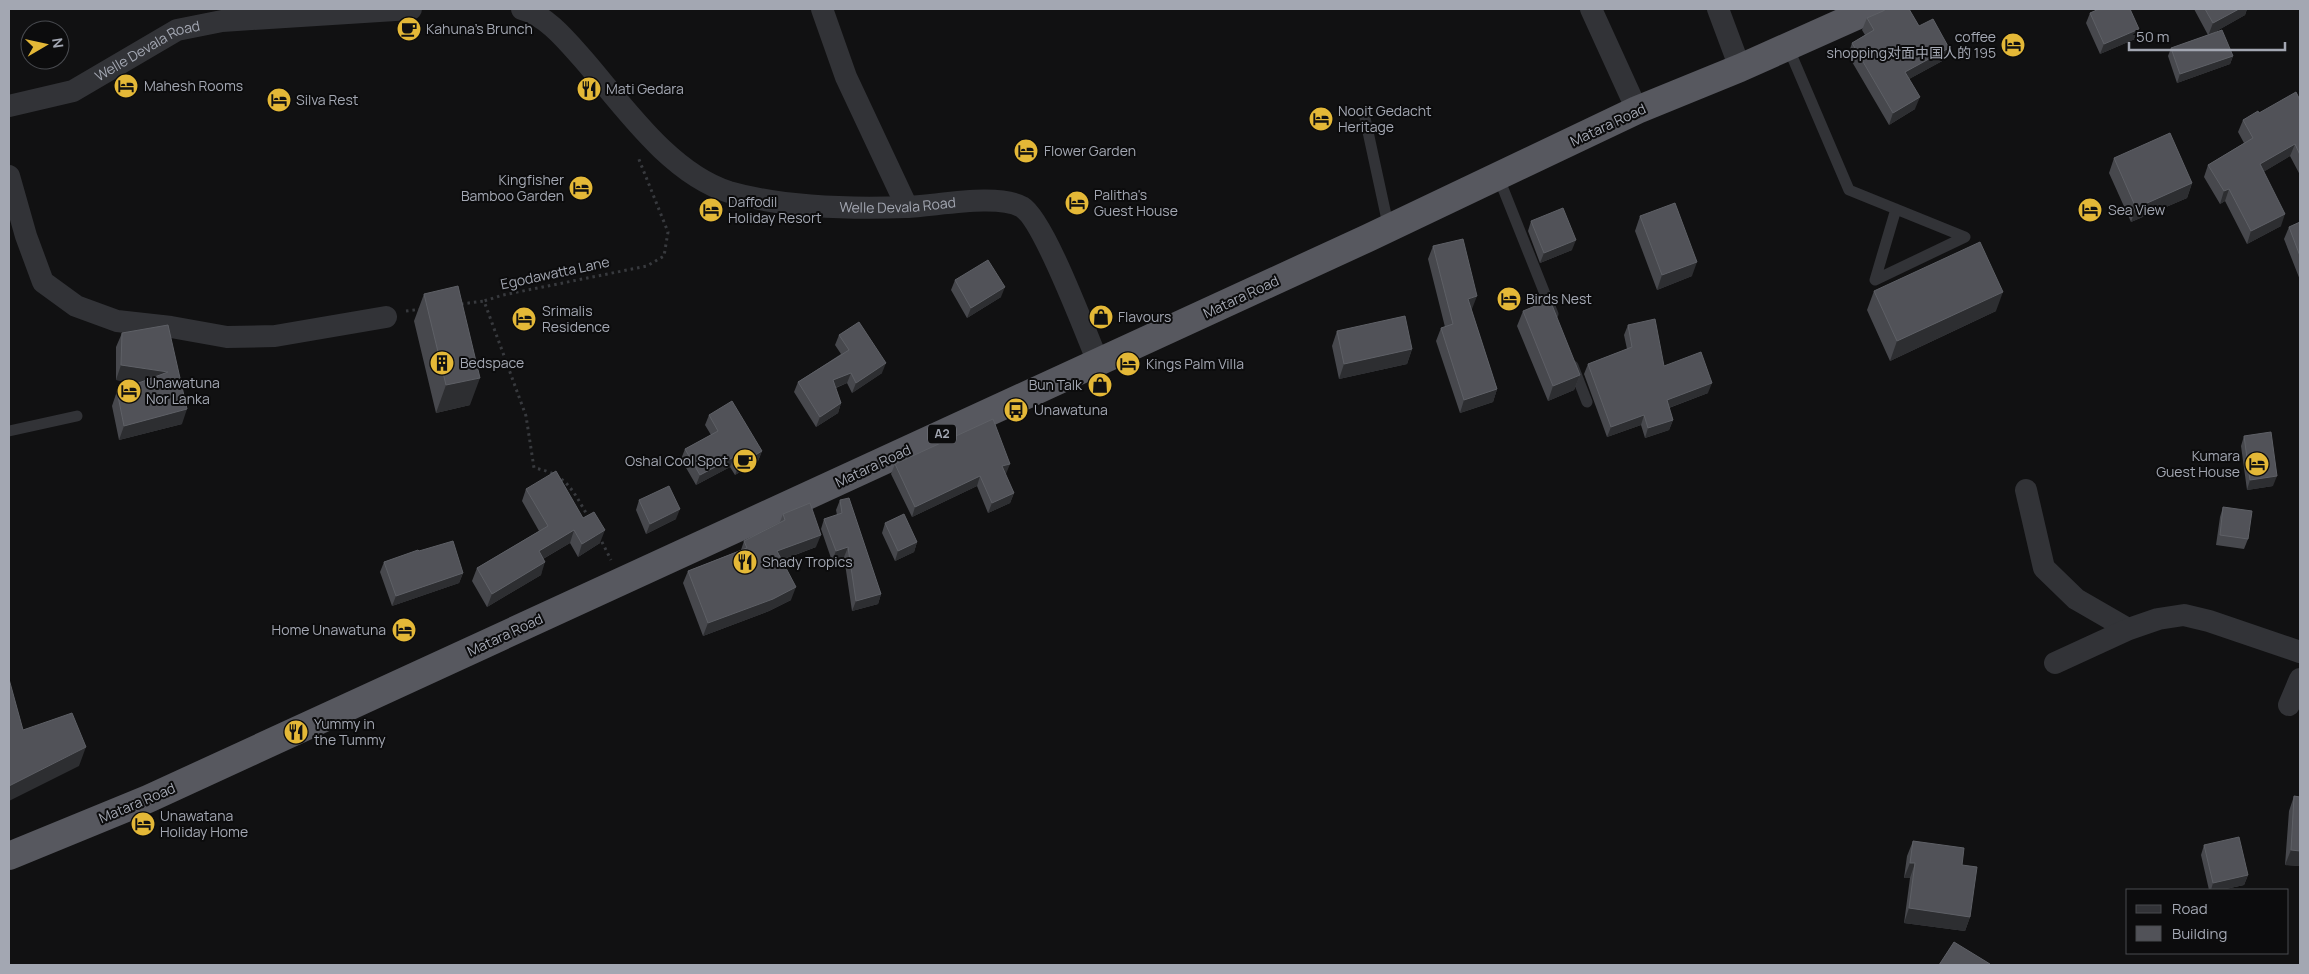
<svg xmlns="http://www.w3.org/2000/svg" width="2309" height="974" viewBox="0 0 2309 974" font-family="Manrope,'Noto Sans SC',sans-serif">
<rect width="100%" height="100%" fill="#111112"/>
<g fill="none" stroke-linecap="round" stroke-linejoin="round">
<path stroke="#383a3e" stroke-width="3" stroke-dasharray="2.5 4" stroke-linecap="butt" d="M461,304l23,-3
M406,311l16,-2
M589,518c-16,-27 -22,-44 -55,-50l-8,-52 -42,-115 19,-6 144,-29 17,-10 4,-24 -30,-75
M599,536l12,24"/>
<path stroke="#323337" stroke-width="11" d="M1788,47l61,143 116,47 -90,43 21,-71
M1365,118l24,111
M1498,176l55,138
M1573,366l14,36
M9,431l68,-15"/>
<g stroke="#323337" stroke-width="22">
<path id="s1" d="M522,9c24,6 45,32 61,50 40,46 86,114 146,133 53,15 122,17 177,15 30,-1 91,-14 116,0 22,13 64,127 76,155"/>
<path d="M822,9l24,68 61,130"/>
<path d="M1591,9l46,101"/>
<path d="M1718,9l22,59"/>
<path id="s2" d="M9,106l64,-15 104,-61 45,-9 189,-12"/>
<path d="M9,176l17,60 17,46 33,24 41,15 54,6 56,10 48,-1 111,-19"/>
<path d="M2026,490l18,78 32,31 52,30"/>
<path d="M2055,663l74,-34 29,-10 26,-4 25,6 91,31"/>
<path d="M2289,705l11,-26"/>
</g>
<path stroke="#57585f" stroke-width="28" d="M9,856l139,-57 1220,-561 269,-128 103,-42 132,-59"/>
</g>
<path fill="#47484d" d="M2194,9h53l-2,6 -32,18 20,23 -3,8 -53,19 -9,-27 3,-8 37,-13z
M2090,13l45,26 -35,15 -14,-31z
M1867,18l52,8 25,34 -35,19 6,30 -26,16 -41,-70 4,-12 13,-8 -3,-5z
M2300,100v75l-10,-19 -27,16 18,54 -34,18 -22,-43 -5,3 -16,-27 4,-12 36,-22 -6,-11 5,-12 16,-7z
M2114,158l78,25 -5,15 -56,24 -22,-49z
M1640,216l52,60 -35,14 -22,-59z
M1531,221l41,29 -32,13 -12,-32z
M2300,222v58l-16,-41 5,-12z
M1433,246l39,63h-1l26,80 -4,13 -33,11 -24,-72 5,-13 4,-1 -17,-68z
M955,280l46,17 -34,21 -16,-28z
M1874,291l122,20 -106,50 -23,-51z
M424,294l46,111 -34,8 -22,-92z
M1523,311l57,64 -6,15 -26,11 -31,-75z
M1628,325l36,41 44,27 -39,15 4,12 -4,10 -24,8 -4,-13 -34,12 -23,-63 4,-10 39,-15 -3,-14z
M1337,331l75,18 -5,15 -68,15 -7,-33z
M122,333l60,91 -63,16 -7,-34 5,-15 21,-8 -22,-3v-33z
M839,335l43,38 -30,20 -5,-10 -11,5 5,15 -3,10 -22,14 -22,-35 4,-10 43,-28 -6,-9z
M709,415l53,36 -4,10 -23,14 -5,-8 -34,18 -15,-26 4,-10 26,-14 -6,-10z
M2244,436l29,50 -26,4 -6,-44z
M895,464l111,10h-1l9,19 -4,10 -22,10 -11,-27 -65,31 -21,-43z
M526,489l57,29 17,25 -22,14 -8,-14 -27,16 -2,16 -54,32 -15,-26 5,-13 62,-37 -17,-30z
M639,500l37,19 -30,15 -10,-24z
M840,500l41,94 -3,10 -26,7 -8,-54 -12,4 -11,-32 3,-10 13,-4 -1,-5z
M2223,507l25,32 -4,10 -28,-4 4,-28z
M783,514l33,33 -34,13 9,40 -22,11 -66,25 -20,-53 5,-12 53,-21 3,-9 36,-19z
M885,523l32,19 -3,10 -19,9 -13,-28z
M419,551l44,22 -4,10 -67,23 -12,-34 4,-10z
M2294,796l6,70 -15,-1 4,-54z
M1913,841l49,24 8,52 -5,14 -61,-8 6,-45h-6l3,-22z
M2204,845l44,30 -4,10 -23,5h-12l-8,-35z"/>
<path fill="#2d2e31" d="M2239,9h8l-2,6 -37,21 5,-13z
M2139,29l-4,10 -35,15 4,-10z
M1949,48l-5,12 -44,24 5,-12z
M2233,56l-3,8 -53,19 3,-9z
M1920,97l-5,12 -26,16 4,-12z
M2295,144l-5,12 -35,21 5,-13z
M2192,183l-5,15 -56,24 5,-14z
M2229,189l-4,12 -5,3 4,-13z
M2285,214l-4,12 -34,18 4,-13z
M1576,240l-4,10 -32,13 4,-10z
M1697,262l-5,14 -35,14 5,-15z
M1005,287l-4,10 -34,21 4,-10z
M2003,292l-7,19 -106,50 7,-20z
M1477,296l-5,13 -9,2 5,-12z
M1412,349l-5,15 -68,15 5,-15z
M886,363l-4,10 -30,20 4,-10z
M121,365l47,7 -5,14 -47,-6z
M851,373l-4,10 -18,7 4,-10z
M1580,375l-6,15 -26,11 5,-15z
M480,378l-10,27 -34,8 10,-28z
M1712,383l-4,10 -45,17 4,-10z
M1497,389l-4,13 -33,11 4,-13z
M841,403l-3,10 -22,14 4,-10z
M187,409l-5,15 -63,16 5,-14z
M1644,415l-3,10 -34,12 4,-10z
M1673,420l-4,10 -24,8 3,-10z
M762,451l-4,10 -23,14 4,-10z
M734,457l-4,10 -34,18 4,-10z
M1010,464l-4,10 -8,2 4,-10z
M980,476l-3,10 -65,31 3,-10z
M2277,476l-4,10 -26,4 3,-10z
M1014,493l-4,10 -22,10 4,-10z
M680,509l-4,10 -30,15 4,-10z
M574,530l-4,13 -36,21 5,-13z
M605,530l-5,13 -22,14 4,-13z
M821,535l-5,12 -43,16 4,-12z
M917,542l-3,10 -19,9 3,-10z
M848,547l-4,10 -12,4 4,-10z
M545,562l-4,13 -54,32 5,-13z
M463,573l-4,10 -67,23 4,-10z
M796,587l-5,13 -22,11 -66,25 5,-13z
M881,594l-3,10 -26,7 4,-10z
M86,747l-7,19 -70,35v-15z
M2291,850l9,1v15l-15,-1z
M1910,863h5l-5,15h-6z
M2248,875l-4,10 -23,5h-10l2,-7z
M1909,908l61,9 -5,14 -61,-8z"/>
<path fill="#515258" stroke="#5e6066" d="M1886,9h23l10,17 14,-7 16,29 -44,24 15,25 -27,16 -41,-70 22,-13 -7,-12 16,-7z
M2099,9h31l9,20 -35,15 -14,-31z
M2205,9h34l-26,14z
M2222,30l11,26 -53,18 -9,-26z
M2296,92l4,8v55l-5,-11 -35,20 25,50 -34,17 -22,-42 -5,2 -16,-26 45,-27 -10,-18 15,-9 1,2z
M2170,133l22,50 -56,25 -22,-50z
M1675,203l22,59 -35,13 -22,-59z
M1563,208l13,32 -32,13 -13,-32z
M2300,222v34l-11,-29z
M1463,239l14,57 -9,3 29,90 -33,11 -23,-72 12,-4 -20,-78z
M1980,242l23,50 -106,49 -23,-50z
M988,260l17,27 -34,21 -16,-28z
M458,286l22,92 -34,7 -22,-91z
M1550,300l30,75 -27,11 -30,-75z
M1405,316l7,33 -68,15 -7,-33z
M1655,319l9,47 37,-14 11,31 -45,17 6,20 -25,8 -4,-13 -33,12 -23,-63 44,-17 -4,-22z
M859,322l27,41 -30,20 -5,-10 -18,7 8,23 -21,14 -22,-35 51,-32 -10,-15z
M168,325l19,84 -63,17 -7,-35 51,-19 -47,-7 1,-32z
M732,401l30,50 -23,14 -5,-8 -34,18 -15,-26 33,-18 -9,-16z
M993,419l17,45 -8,2 12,27 -22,10 -12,-27 -65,31 -20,-43z
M2271,432l6,44 -27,4 -6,-44z
M556,471l27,47 11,-6 11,18 -23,14 -8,-14 -35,21 6,11 -53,32 -15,-26 71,-42 -22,-37z
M669,486l11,23 -30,15 -11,-24z
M849,498l32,96 -25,7 -8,-54 -12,4 -12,-32 18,-6 -2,-13z
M810,503l11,32 -44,16 19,36 -23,12 -65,24 -20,-52 59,-23 -3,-7 41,-21 -2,-6z
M2223,507l29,4 -4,28 -28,-4z
M904,514l13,28 -19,9 -13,-28z
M453,541l10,32 -67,23 -12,-34 34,-12 1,1z
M9,679l14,51 49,-17 14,34 -77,39z
M2294,796l6,1v54l-9,-1z
M2239,837l9,38 -35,8 -9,-38z
M1913,841l51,7 -2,17 15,2 -7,50 -61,-9 6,-45h-5z
M1954,942l36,22 -1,1h-50z"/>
<defs>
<symbol id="cafe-disc" viewBox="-11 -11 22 22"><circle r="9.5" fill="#e4b837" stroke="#0c0c0d"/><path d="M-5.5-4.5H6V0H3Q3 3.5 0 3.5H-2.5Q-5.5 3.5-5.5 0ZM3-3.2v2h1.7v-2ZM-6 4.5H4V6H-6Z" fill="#111"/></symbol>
<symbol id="hotel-disc" viewBox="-11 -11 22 22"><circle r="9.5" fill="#e4b837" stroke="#0c0c0d"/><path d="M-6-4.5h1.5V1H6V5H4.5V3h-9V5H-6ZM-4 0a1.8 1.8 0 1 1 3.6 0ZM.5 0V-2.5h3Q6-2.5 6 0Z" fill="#111"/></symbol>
<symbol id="restaurant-disc" viewBox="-11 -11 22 22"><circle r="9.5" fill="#e4b837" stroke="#0c0c0d"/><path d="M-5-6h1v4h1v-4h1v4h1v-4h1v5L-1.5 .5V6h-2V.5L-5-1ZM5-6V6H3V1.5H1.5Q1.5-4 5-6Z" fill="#111"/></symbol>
<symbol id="shop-disc" viewBox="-11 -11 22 22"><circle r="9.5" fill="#e4b837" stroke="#0c0c0d"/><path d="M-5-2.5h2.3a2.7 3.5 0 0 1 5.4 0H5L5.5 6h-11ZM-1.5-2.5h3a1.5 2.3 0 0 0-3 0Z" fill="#111"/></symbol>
<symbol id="building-disc" viewBox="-11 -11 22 22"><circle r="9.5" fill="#e4b837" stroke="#0c0c0d"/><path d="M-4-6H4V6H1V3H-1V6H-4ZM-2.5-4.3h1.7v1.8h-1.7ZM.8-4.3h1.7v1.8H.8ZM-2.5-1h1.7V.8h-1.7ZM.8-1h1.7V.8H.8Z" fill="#111"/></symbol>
<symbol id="bus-disc" viewBox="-11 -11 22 22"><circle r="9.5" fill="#e4b837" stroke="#0c0c0d"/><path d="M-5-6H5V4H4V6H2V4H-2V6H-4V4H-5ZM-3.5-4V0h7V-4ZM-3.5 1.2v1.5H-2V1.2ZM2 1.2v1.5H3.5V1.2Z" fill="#111"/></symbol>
</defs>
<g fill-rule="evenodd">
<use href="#cafe-disc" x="395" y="15" width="28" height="28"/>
<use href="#hotel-disc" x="1999" y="31" width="28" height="28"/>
<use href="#hotel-disc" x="112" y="72" width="28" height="28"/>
<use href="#restaurant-disc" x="575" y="75" width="28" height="28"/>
<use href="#hotel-disc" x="265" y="86" width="28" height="28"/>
<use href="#hotel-disc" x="1307" y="105" width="28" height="28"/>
<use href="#hotel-disc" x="1012" y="137" width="28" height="28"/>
<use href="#hotel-disc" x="567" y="174" width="28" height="28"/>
<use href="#hotel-disc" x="1063" y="189" width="28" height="28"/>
<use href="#hotel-disc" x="697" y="196" width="28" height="28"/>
<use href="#hotel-disc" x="2076" y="196" width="28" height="28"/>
<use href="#hotel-disc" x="1495" y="285" width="28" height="28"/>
<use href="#shop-disc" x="1087" y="303" width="28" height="28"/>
<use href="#hotel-disc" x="510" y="305" width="28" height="28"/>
<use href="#building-disc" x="428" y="349" width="28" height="28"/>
<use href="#hotel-disc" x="1114" y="350" width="28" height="28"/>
<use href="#shop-disc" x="1086" y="371" width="28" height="28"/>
<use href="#hotel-disc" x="115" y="377" width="28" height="28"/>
<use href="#bus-disc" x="1002" y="396" width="28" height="28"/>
<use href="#cafe-disc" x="731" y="447" width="28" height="28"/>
<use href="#hotel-disc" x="2243" y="450" width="28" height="28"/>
<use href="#restaurant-disc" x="731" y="548" width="28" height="28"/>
<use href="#hotel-disc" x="390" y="616" width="28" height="28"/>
<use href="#restaurant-disc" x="282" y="718" width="28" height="28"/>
<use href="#hotel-disc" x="129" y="810" width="28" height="28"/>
</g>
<g text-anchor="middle" stroke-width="4" stroke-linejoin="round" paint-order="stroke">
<rect fill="#0c0c0d" stroke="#767880" stroke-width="1" x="928" y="424.5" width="28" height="19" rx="4"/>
<g font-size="12" font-weight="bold" fill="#a3a7b2">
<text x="942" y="438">A2</text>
</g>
<g font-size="14" fill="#a3a7b2" stroke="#0c0c0d" text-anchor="start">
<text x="426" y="34">Kahuna’s Brunch</text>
<text x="1996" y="42" text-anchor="end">coffee<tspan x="1996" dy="16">shopping对面中国人的 195</tspan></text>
<text x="144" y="91">Mahesh Rooms</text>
<text x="606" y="94">Mati Gedara</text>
<text x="296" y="105">Silva Rest</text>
<text x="1338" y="116">Nooit Gedacht<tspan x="1338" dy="16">Heritage</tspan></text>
<text x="1044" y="156">Flower Garden</text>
<text x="564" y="185" text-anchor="end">Kingfisher<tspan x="564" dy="16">Bamboo Garden</tspan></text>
<text x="1094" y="200">Palitha's<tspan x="1094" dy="16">Guest House</tspan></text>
<text x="728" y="207">Daffodil<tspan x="728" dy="16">Holiday Resort</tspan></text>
<text x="2108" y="215">Sea View</text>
<text x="1526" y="304">Birds Nest</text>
<text x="542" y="316">Srimalis<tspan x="542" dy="16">Residence</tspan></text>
<text x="1118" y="322">Flavours</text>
<text x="460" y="368">Bedspace</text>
<text x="1146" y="369">Kings Palm Villa</text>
<text x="146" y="388">Unawatuna<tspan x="146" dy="16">Nor Lanka</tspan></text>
<text x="1082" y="390" text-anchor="end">Bun Talk</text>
<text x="1034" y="415">Unawatuna</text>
<text x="2240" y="461" text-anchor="end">Kumara<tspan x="2240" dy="16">Guest House</tspan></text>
<text x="728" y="466" text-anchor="end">Oshal Cool Spot</text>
<text x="762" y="567">Shady Tropics</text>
<text x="386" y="635" text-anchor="end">Home Unawatuna</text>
<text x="314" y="729">Yummy in<tspan x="314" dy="16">the Tummy</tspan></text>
<text x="160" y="821">Unawatana<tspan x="160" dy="16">Holiday Home</tspan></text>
</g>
<g font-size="14" fill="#a3a7b2" stroke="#0c0c0d">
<text dy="5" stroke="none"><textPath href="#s2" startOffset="151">Welle Devala Road</textPath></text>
<text transform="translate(1608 125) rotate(-25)" y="5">Matara Road</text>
<text dy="5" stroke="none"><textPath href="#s1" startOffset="450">Welle Devala Road</textPath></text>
<text transform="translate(555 273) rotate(-12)" y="5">Egodawatta Lane</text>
<text transform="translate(1241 297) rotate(-25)" y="5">Matara Road</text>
<text transform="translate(873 466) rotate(-25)" y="5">Matara Road</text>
<text transform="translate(505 635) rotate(-25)" y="5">Matara Road</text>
<text transform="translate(137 803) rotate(-23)" y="5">Matara Road</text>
</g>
</g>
<rect width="2309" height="974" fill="none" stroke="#a3a7b2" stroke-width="20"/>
<rect x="2126" y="889" width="162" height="65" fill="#0c0c0d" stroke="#484a4f"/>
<rect x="2136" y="905" width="25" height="8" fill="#323337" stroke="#484a4f"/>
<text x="2172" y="914" font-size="15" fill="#a3a7b2">Road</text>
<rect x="2136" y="926" width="25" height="15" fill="#515258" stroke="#484a4f"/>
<text x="2172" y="939" font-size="15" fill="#a3a7b2">Building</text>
<g transform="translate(45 45) rotate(81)"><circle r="24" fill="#0c0c0d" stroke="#484a4f"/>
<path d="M0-4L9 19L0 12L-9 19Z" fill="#e4b837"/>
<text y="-8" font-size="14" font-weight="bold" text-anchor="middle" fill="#a3a7b2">N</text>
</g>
<path d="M2129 42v8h156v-8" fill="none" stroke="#a3a7b2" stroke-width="2.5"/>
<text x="2136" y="42" font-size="15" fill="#a3a7b2" stroke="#0c0c0d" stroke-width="4" paint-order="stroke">50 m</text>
</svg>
